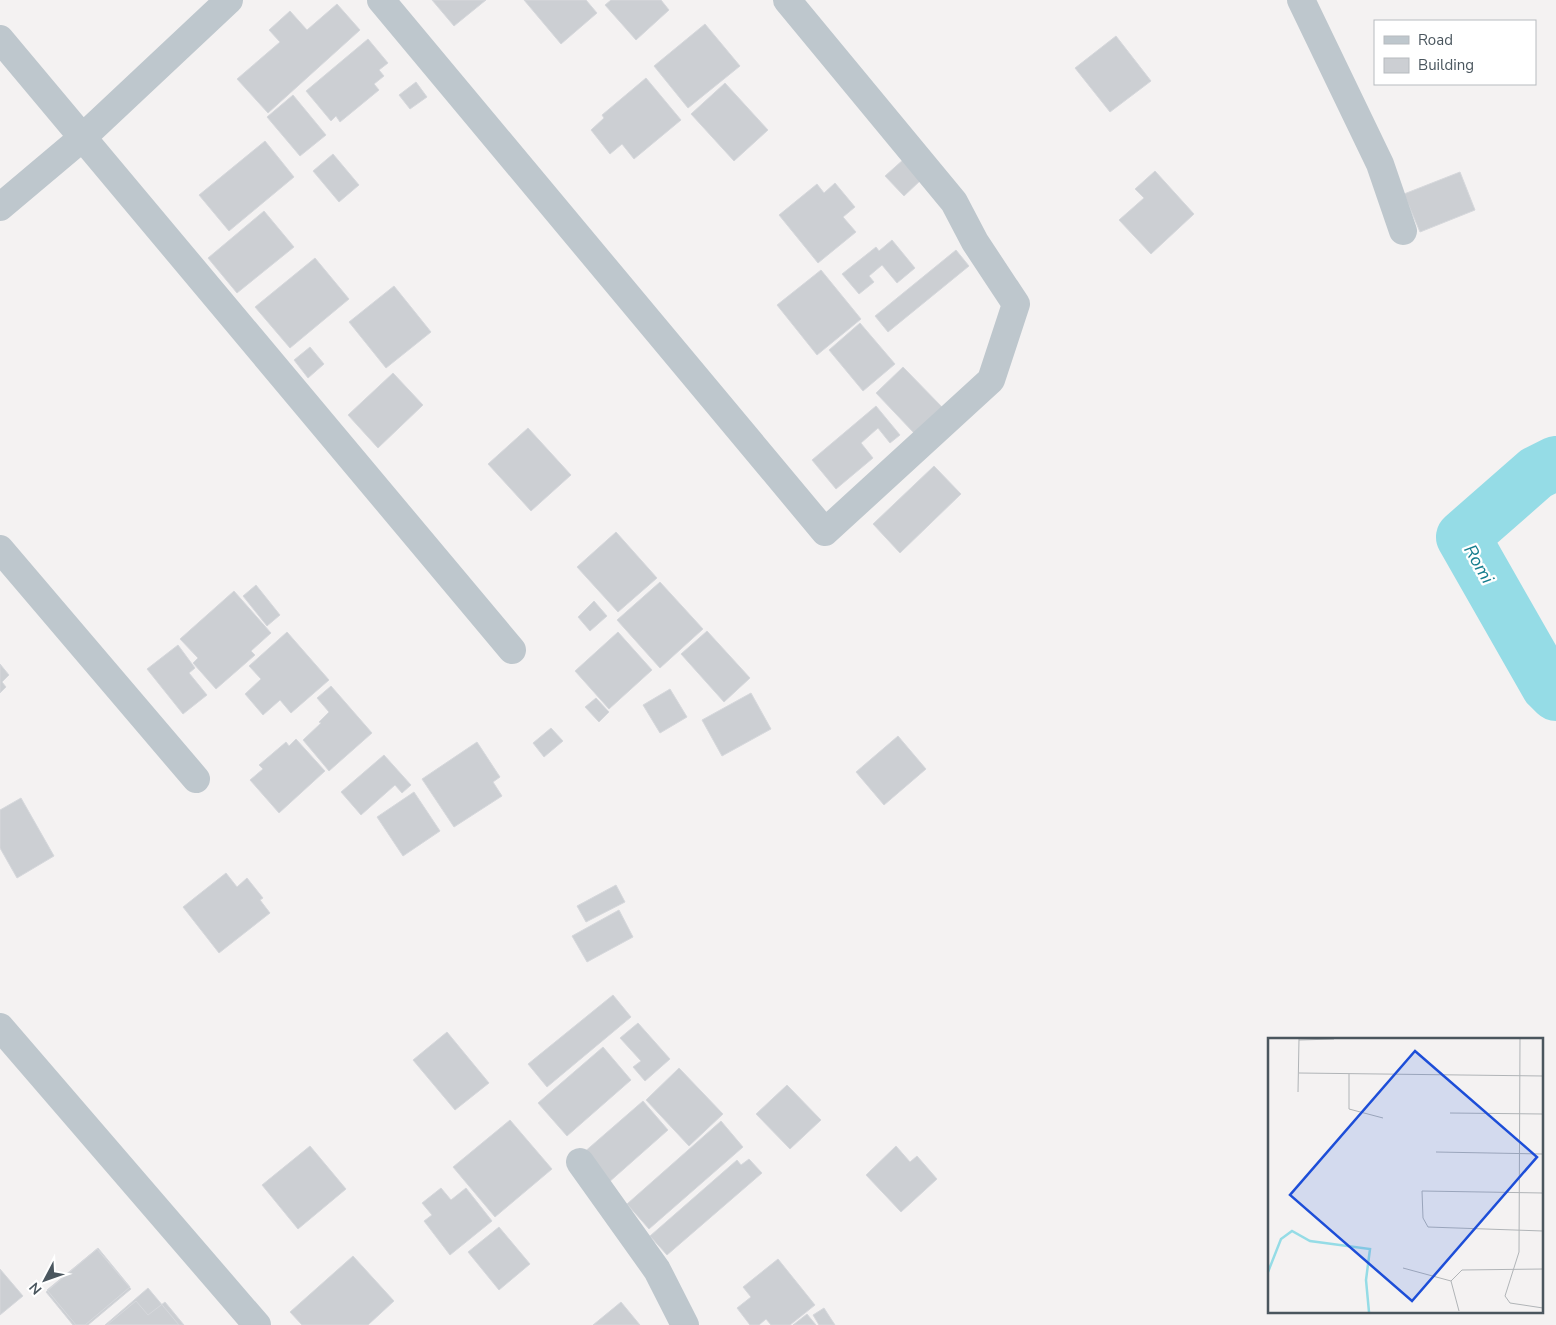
<svg xmlns="http://www.w3.org/2000/svg" width="1556" height="1325" viewBox="0 0 1556 1325" font-family="'Nunito Sans',sans-serif">
<rect width="100%" height="100%" fill="#f4f2f2"/>
<g fill="none" stroke-linecap="round" stroke-linejoin="round">
<path stroke="#95dce6" stroke-width="54" d="M1556,463l-20,10 -73,64 85,149 8,8"/>
</g>
<path fill="#cccfd3" stroke="#d6d8dc" d="M432,0h54l-32,26z
M524,0h62l11,13 -36,31z
M611,0h50l8,10 -33,30 -31,-35z
M337,4l23,26 -92,83 -31,-34 43,-37 -11,-12 21,-19 17,19z
M705,24l35,42 -52,42 -34,-42z
M1116,36l35,45 -41,31 -35,-44z
M368,39l20,24 -9,7 5,6 -10,8 5,6 -39,32 -4,-6 -5,5 -25,-30z
M646,78l35,42 -47,39 -12,-15 -12,10 -19,-24 13,-12 -2,-3z
M416,82l11,15 -17,12 -11,-14z
M725,83l43,47 -34,31 -43,-47z
M293,95l33,40 -26,21 -33,-39z
M265,141l29,36 -65,54 -30,-36z
M333,154l26,31 -20,17 -26,-31z
M904,159l18,20 -18,17 -19,-20z
M1155,171l39,43 -43,40 -32,-34 25,-22 -9,-9z
M1460,172l15,38 -55,22 -16,-38z
M835,183l20,24 -12,10 13,15 -38,31 -39,-48 38,-31 7,9z
M264,211l30,36 -57,46 -29,-35z
M892,240l23,28 -18,15 -15,-18 -13,11 5,6 -15,12 -17,-20 34,-27 3,4z
M956,250l13,16 -81,66 -13,-16z
M315,258l34,41 -59,49 -35,-41z
M821,270l40,49 -44,36 -40,-50z
M394,286l37,46 -45,36 -37,-46z
M860,323l35,41 -32,27 -34,-41z
M310,347l14,17 -16,14 -14,-18z
M903,367l39,40 -28,26 -38,-40z
M393,373l30,32 -45,43 -30,-33z
M876,406l24,29 -10,8 -12,-15 -17,15 12,15 -37,31 -24,-29z
M528,428l43,47 -40,36 -43,-47z
M934,466l27,28 -61,59 -27,-29z
M616,532l41,46 -39,34 -41,-45z
M660,582l43,47 -43,39 -43,-48z
M256,585l24,30 -13,11 -24,-30z
M234,591l37,42 -20,18 4,4 -39,34 -23,-26 5,-5 -18,-19z
M594,601l13,15 -17,15 -12,-14z
M707,631l43,47 -26,24 -43,-48z
M287,632l42,48 -38,33 -11,-13 -17,15 -18,-21 16,-15 -12,-13z
M618,632l34,38 -43,39 -34,-38z
M178,645l17,23 -6,5 18,22 -24,19 -36,-45z
M0,664l9,11 -7,7 4,5 -6,6z
M331,686l41,47 -43,38 -26,-31 18,-17 -2,-1 10,-10 -12,-14z
M670,689l17,28 -27,16 -17,-28z
M751,693l20,36 -49,27 -20,-36z
M596,698l13,14 -10,10 -14,-15z
M551,728l12,13 -19,16 -11,-14z
M898,736l28,33 -42,36 -28,-33z
M296,739l29,32 -46,42 -29,-33 13,-11 -4,-4 27,-23 3,4z
M477,742l23,35 -7,5 9,14 -48,31 -32,-48z
M384,755l27,30 -9,8 -7,-8 -34,30 -20,-23z
M414,792l26,39 -37,25 -26,-39z
M21,798l33,58 -37,22 -17,-30v-38z
M226,873l11,14 10,-9 16,20 -3,2 10,13 -51,40 -36,-46z
M616,885l9,17 -39,20 -9,-16z
M619,910l14,27 -46,25 -15,-26z
M613,995l18,22 -84,70 -19,-23z
M638,1023l32,36 -25,22 -12,-14 8,-6 -21,-23z
M447,1032l42,51 -34,27 -42,-50z
M603,1047l28,33 -64,56 -29,-33z
M679,1068l44,46 -34,32 -43,-46z
M787,1085l34,35 -31,29 -34,-35z
M643,1101l25,29 -60,53 -26,-29z
M510,1120l42,49 -57,48 -42,-50z
M721,1121l22,26 -94,82 -22,-25z
M310,1146l36,43 -48,40 -36,-44z
M896,1146l14,16 7,-6 20,23 -36,33 -35,-37z
M749,1159l13,14 -95,82 -17,-19 87,-76 4,5z
M441,1188l10,12 15,-12 26,33 -42,34 -26,-34 8,-6 -10,-12z
M499,1227l31,37 -31,26 -31,-38z
M98,1248l32,39 -45,38h-9l-29,-35z
M97,1249l34,40 -43,36h-15l-27,-33z
M353,1256l41,45 -26,24h-66l-12,-13z
M778,1259l37,46 -25,20h-19l-5,-6 -7,6h-9l-13,-17 14,-11 -8,-10z
M0,1269l23,27 -23,19z
M148,1288l31,37h-74z
M136,1301l12,14 17,-13 19,23h-77z
M621,1302l19,23h-47z
M824,1308l11,17h-16l-6,-10z
M807,1314l9,11h-23z"/>
<g fill="none" stroke-linecap="round" stroke-linejoin="round">
<path stroke="#bec7cd" stroke-width="28" d="M381,0l444,532 166,-152 25,-76 -41,-62 -21,-40 -167,-202
M1301,0l79,164 23,67
M0,39l512,611
M0,207l82,-69 147,-138
M0,549l196,230
M0,1027l257,298
M580,1162l77,108 28,55"/>
</g>
<g text-anchor="middle" stroke-width="4.5" stroke-linejoin="round" paint-order="stroke">
<g font-size="18" font-style="italic" fill="#167e8e" stroke="#fff">
<text transform="translate(1479 564) rotate(60)" y="6">Romi</text>
</g>
</g>
<g transform="translate(1268 1038)">
<rect width="275" height="275" fill="#f4f2f2"/>
<path fill="none" stroke="#95dce6" stroke-width="2.5" d="M0,234l13,-33 11,-8 18,10 60,8 -4,31 3,32"/>
<path fill="none" stroke="#b0b4b7" stroke-width="1" d="M252,1l-1,213 -14,44 5,7 33,5M31,2l35,-1M31,35l244,3M81,36v35l34,9M0,41v25M30,54l1,-53M182,75l93,1M168,114l107,2M275,155l-121,-2 1,27 5,9 115,4M135,230l48,13M191,273l-8,-30 11,-11 81,-1"/>
<path fill="#1d4ed8" fill-opacity="0.15" stroke="#1d4ed8" stroke-width="2.5" d="M147,13l122,106 -125,144 -122,-106z"/>
<rect width="275" height="275" fill="none" stroke="#4a565e" stroke-width="2.5"/>
</g>
<rect x="1374" y="20" width="162" height="65" fill="#ffffff" stroke="#b7bbbf"/>
<rect x="1384" y="36" width="25" height="8" fill="#bec7cd" stroke="#b7bbbf"/>
<text x="1418" y="45" font-size="15" fill="#4a565e">Road</text>
<rect x="1384" y="58" width="25" height="15" fill="#cccfd3" stroke="#b7bbbf"/>
<text x="1418" y="70" font-size="15" fill="#4a565e">Building</text>
<g transform="translate(45 1280) rotate(229)" stroke="#ffffff" stroke-width="4" paint-order="stroke">
<path d="M0-4L9 19L0 12L-9 19Z" fill="#4a565e"/>
<text y="-8" font-size="14" font-weight="bold" text-anchor="middle" fill="#4a565e">N</text>
</g>
</svg>
